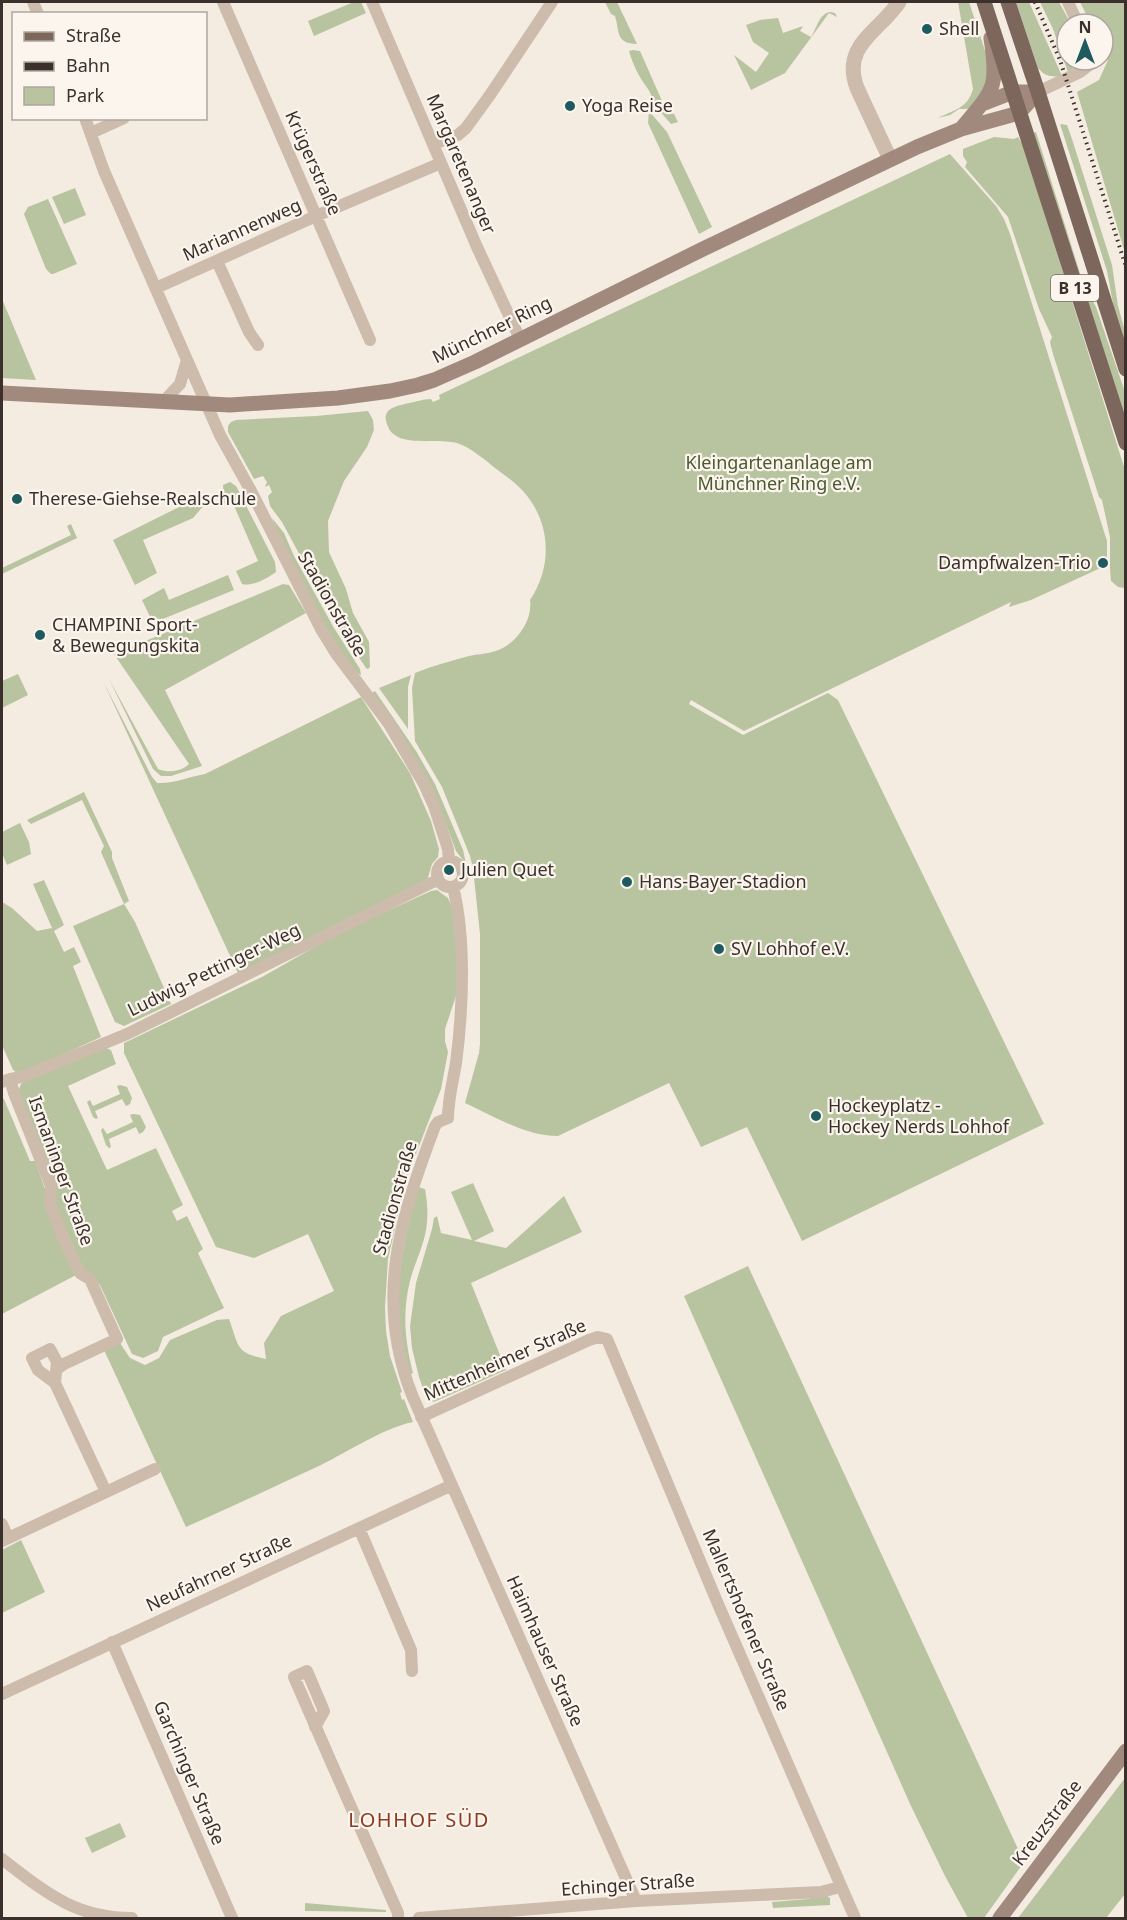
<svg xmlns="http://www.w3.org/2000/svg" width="1127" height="1920" viewBox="0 0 1127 1920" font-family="'Noto Sans',sans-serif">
<rect width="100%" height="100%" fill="#f4ebe1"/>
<path fill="#b8c4a0" d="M354,2h7l5,11 -52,23 -6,-15z
M605,2h12l20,42c-22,-1 -17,-12 -22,-28l-4,-2z
M958,2h11l21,64 -1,12 -14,26 -8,5h-8l-9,6 -12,3c16,-8 30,-10 35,-29z
M1016,2h13l33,74c-11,1 -16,1 -24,-8z
M1040,2h19l12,22h-4v36h13l-1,4 -11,8 -15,-43z
M1080,2h45v251l-48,-161 22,-12 9,-20 -5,-11v-25h-12z
M830,12l5,1 2,4 -8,-4 -44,60 -34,17 -17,-35 22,17 13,-19 -16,-11 -7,-17 14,-5 18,-2 5,15 20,-7 -3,5 11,6c6,-9 8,-23 19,-25z
M633,50l7,1 26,59 8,4 4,8 -7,2c-5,-6 -11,-12 -15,-18 -5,-6 -4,-12 -8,-17 -9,-12 -15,-24 -19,-38z
M649,111l18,21 45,95 -13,7 -51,-111z
M1060,124l7,1 5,14 40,126 6,41 7,25v16l-11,-38 -7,-38z
M1036,132l47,151 13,24 29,85v31l-93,-290z
M994,137l20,2 4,-2 5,8 102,325v118l-7,-1 -7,-6 -1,-13v-31l-8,-37 -3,-3 -6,-19 -40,-124 -3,-12 2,-5 -13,-28 -31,-92 -43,-50 2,-5 -4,-6v-7z
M950,154l46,52 8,13 6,15 97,307v24l-76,35 -22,7 2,-5 -267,129 -53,-31 -2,4 54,31 85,-42 10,7 206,424 -242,117 -55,-114 -46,20 -32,-64 -111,53c-33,0 -64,-20 -93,-33l14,-50 1,-9v-110l-7,-66 -3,-12 -28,-69 -27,-46 -3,-53 3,-15c17,-7 36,-12 54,-17 9,-2 18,-2 27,-5 20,-7 37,-30 34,-51 23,-34 21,-78 -7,-109 -7,-8 -16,-14 -24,-20 -13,-10 -27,-23 -42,-28 -16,-4 -46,1 -59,-6 -6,-3 -9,-7 -11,-13 -6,-16 10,-18 22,-21 7,-1 14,-4 22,-4l2,3 7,-3 -1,-4z
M75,188l11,27 -22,9 -12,-27z
M48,199l29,65 -24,10h-2l-5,-5 -22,-55 4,-7z
M2,299l34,81 -34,-2z
M368,411l5,9 1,10 -7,17 -23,34 -16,40 1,31 17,37 7,24 16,29 1,25 -2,2 -2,-1 -28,-42 -56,-104 -12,-16 -2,-10 4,-4 -3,-7 -4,2 2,-5 -4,-6 -9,3 -26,-47v-6l3,-4 5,-2 80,-4z
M230,482l6,4 39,76 1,10c-8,6 -24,15 -34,12l-6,-13 22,-10 -26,-60 -8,3 -1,-19z
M203,495l3,8 -13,15 -50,22 14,33 -22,12 -22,-45z
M272,518l12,15 10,23 40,72 26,41 1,6c-23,-11 -72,-120 -86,-149z
M71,524l6,14 -75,36v-6l69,-33 -4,-9z
M228,575l6,15 -81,33 -11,-23 22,-12 5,12z
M283,584l6,1 17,28 -141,77 37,76 -31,10h-10l-8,-7 -44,-90 49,90c10,4 23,3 31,-5l-75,-110z
M18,674l10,21 -26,13v-27z
M411,675l-3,12v42l-29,-41z
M104,683l48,94 5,6c17,1 31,-6 48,-9l156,-77 49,76 21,48 8,28 -1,8 -6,7 -5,17 -189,92z
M375,691l41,60 19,33 28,66 3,14 -10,-13 -23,-61 -61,-97z
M84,792l28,60v6l17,43 -5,3 11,18 36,82 -47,22 -9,-4 -42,-96 51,-22 -23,-52 3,-6 -22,-46 -51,24 -4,-4z
M20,823l9,19 2,12 -24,11 -5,-12v-21z
M44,880l20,45 -10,6 10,21 10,-5 7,15 -8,4 28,71 -79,36h-5l-4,-3 -11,-25v-143l10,6 25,23 15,-3 -19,-44z
M437,890l11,8 5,12 4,52 -1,34 -11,33v12l3,11 -7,37 -35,91 -18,79 -3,48 1,24 4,25 12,36 -2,1 2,7 2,-1 9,23c-29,6 -64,29 -92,43 -45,21 -90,42 -135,62l-82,-177 16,-7 10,15 15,7 14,-7 11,-18 47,-20 12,-1c10,27 6,34 37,40l-2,-16 17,-27 53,-25 -26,-57 -54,24 -38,-11 -92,-194v-10l138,-66 79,-45 90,-41z
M101,1046l10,4 5,14 -48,22 39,84 49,-22 27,57 -11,6 5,10 10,-5 16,33 -5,4 26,55 -61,29 -5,14 -15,7 -11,-4 -32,-69 -17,-17 -28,-62 -37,-114 3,-8 4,-3z
M120,1085l7,2 5,11 -2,6 -4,2 -4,-7 -27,12 3,7 -2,1 -3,-2 -6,-15 3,-2 3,6 27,-12 -3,-8z
M2,1098l2,1 26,62h5l41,114 -74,39z
M133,1114l7,1 6,12 -3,5 -4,2 -3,-7 -27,12 2,8 -2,1 -3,-3 -5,-15 2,-2 4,6 26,-12 -3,-7z
M473,1183l21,48 -20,10 32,7 58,-52 18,36 -111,51 35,87 -72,32 -8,-5 -7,-20 -7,-29 -2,-22 6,-43 16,-54 2,-11 3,-2 4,17 31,7 -21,-48z
M418,1187l7,2c2,11 3,22 2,33 -1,20 -12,39 -17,59 -8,32 -5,60 3,92l-4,2c-3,-14 -8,-27 -9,-41 -6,-51 5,-98 18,-147z
M748,1266l276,596 -40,56h-16l-23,-42 -34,-70 -227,-510z
M21,1540l24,52 -43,21v-63z
M1125,1778v116l-19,24h-88z
M120,1823l6,14 -34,16 -7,-15z
M813,1896h14l3,2v7l-57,3 -1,-6 37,-3z
M305,1903l81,7v2l-81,-1z"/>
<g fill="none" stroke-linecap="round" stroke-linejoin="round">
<path stroke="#cdbbac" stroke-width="12" d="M33,2l5,12
M223,2l147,338
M372,2l105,245 43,92
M1068,2l10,22
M1038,92l42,-20 9,-7 -1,-5
M85,118l19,53 116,264 31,56 70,138 16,26 52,69 35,60 10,22 14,43 1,11
M91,133l33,-15
M434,144l24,-9 8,-7 24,-33 62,-93
M217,261l32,71 9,13
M156,288l160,-72 125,-53
M163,402l17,-18 7,-24
M437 874a13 13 0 1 1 26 0a13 13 0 1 1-26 0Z
M453,887c13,52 10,122 3,176 -3,18 -8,36 -8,55l-10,4 -3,4c-35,93 -61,172 -23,269l224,506
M10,1079l4,14 37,93 -1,17 13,35 17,35 10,6 27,60 -53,25 -8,6
M2,1082l8,-3 12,-2 105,-43 310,-154
M55,1383l-17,-13 -6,-12 18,-9 7,13 -2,21 51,109
M421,1417l168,-77 9,-3 9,2 111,265 137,314
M2,1524l6,14
M359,1528l52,122 1,21
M2,1541l153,-72
M112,1642l120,276
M2,1694l450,-209
M315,1727l9,-16 -17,-40 -13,6c34,79 69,157 104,236v5
M2,1859c43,33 73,59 130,59
M419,1918l217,-17 185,-9 19,-5"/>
<path stroke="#cdbbac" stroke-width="15" d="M890,159l-33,-71c-16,-43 22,-56 42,-86"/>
<path stroke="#a18a7d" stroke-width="15" d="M982,104l31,-12h25
M961,129c32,-39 38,-39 30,-91
M2,393l228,12 108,-7 52,-7 28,-6 16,-5 41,-18 228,-113 214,-102 44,-18 58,-16 19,-21
M1000,1918l126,-167"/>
<path stroke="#7d675c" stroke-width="15" d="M984,2l142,441
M1008,2l30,90 88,277"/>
<path stroke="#3b302b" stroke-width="4" stroke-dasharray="1.5 4.5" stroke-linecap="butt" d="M1035,2l25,58 9,28 57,179"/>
</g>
<g fill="#1f5a5e" stroke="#fbf5ee" stroke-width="2">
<circle cx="927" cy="29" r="6"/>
<circle cx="570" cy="106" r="6"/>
<circle cx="17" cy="499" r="6"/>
<circle cx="1103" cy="563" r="6"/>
<circle cx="40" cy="635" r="6"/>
<circle cx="449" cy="870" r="6"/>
<circle cx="627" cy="882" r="6"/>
<circle cx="719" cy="949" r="6"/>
<circle cx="816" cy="1116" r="6"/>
</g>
<g text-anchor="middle" stroke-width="4.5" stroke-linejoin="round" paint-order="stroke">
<rect fill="#fbf5ee" stroke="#756b66" stroke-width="1.5" x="1051" y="275" width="48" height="26" rx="4.5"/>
<g font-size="16" font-weight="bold" fill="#3b302b">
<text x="1075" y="294">B 13</text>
</g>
<g font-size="18" fill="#3b302b" stroke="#fbf5ee" text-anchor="start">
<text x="939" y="35">Shell</text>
<text x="582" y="112">Yoga Reise</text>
<text x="29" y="505">Therese-Giehse-Realschule</text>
<text x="1091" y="569" text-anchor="end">Dampfwalzen-Trio</text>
<text x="52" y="631">CHAMPINI Sport-<tspan x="52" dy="21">&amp; Bewegungskita</tspan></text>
<text x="461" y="876">Julien Quet</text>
<text x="639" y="888">Hans-Bayer-Stadion</text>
<text x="731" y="955">SV Lohhof e.V.</text>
<text x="828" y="1112">Hockeyplatz -<tspan x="828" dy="21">Hockey Nerds Lohhof</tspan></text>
</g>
<g font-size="18" fill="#3b302b" stroke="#fbf5ee">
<text transform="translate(313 163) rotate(66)" y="6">Krügerstraße</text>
<text transform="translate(461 164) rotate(67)" y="6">Margaretenanger</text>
<text transform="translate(242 230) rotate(-24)" y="6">Mariannenweg</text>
<text transform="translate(492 330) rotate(-26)" y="6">Münchner Ring</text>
<text transform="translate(332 604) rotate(60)" y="6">Stadionstraße</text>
<text transform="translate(214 970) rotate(-26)" y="6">Ludwig-Pettinger-Weg</text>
<text transform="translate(61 1171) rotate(70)" y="6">Ismaninger Straße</text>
<text transform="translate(395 1198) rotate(-74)" y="6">Stadionstraße</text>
<text transform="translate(505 1360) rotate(-24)" y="6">Mittenheimer Straße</text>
<text transform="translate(219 1573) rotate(-25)" y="6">Neufahrner Straße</text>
<text transform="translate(746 1620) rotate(67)" y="6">Mallertshofener Straße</text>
<text transform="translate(545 1651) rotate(66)" y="6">Haimhauser Straße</text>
<text transform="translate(189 1773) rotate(67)" y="6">Garchinger Straße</text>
<text transform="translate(1047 1823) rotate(-53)" y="6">Kreuzstraße</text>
<text transform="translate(628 1885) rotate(-4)" y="6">Echinger Straße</text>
</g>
<g font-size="18" fill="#4a5a2e" stroke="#fbf5ee">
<text x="779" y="469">Kleingartenanlage am<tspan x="779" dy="21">Münchner Ring e.V.</tspan></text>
</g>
<g font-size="20" letter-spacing="1.5" fill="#8c3b22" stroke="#fbf5ee">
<text x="419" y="1827">LOHHOF SÜD</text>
</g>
</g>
<rect width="1127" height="1920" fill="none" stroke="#3b302b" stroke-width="6"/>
<rect x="12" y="12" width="195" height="108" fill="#fbf5ee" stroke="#aea6a0" stroke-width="1.5"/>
<rect x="24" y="32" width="30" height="9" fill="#7d675c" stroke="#aea6a0" stroke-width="1.5"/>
<text x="66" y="42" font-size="18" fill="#3b302b">Straße</text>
<rect x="24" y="62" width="30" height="9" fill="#3b302b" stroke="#aea6a0" stroke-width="1.5"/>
<text x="66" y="72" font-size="18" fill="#3b302b">Bahn</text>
<rect x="24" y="87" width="30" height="18" fill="#b8c4a0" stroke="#aea6a0" stroke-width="1.5"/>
<text x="66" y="102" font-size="18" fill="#3b302b">Park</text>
<g transform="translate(1085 42)"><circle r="28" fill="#fbf5ee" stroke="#aea6a0" stroke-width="1.5"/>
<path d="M0-4.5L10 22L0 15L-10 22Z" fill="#1f5a5e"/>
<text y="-9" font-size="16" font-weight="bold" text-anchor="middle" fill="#3b302b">N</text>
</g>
</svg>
